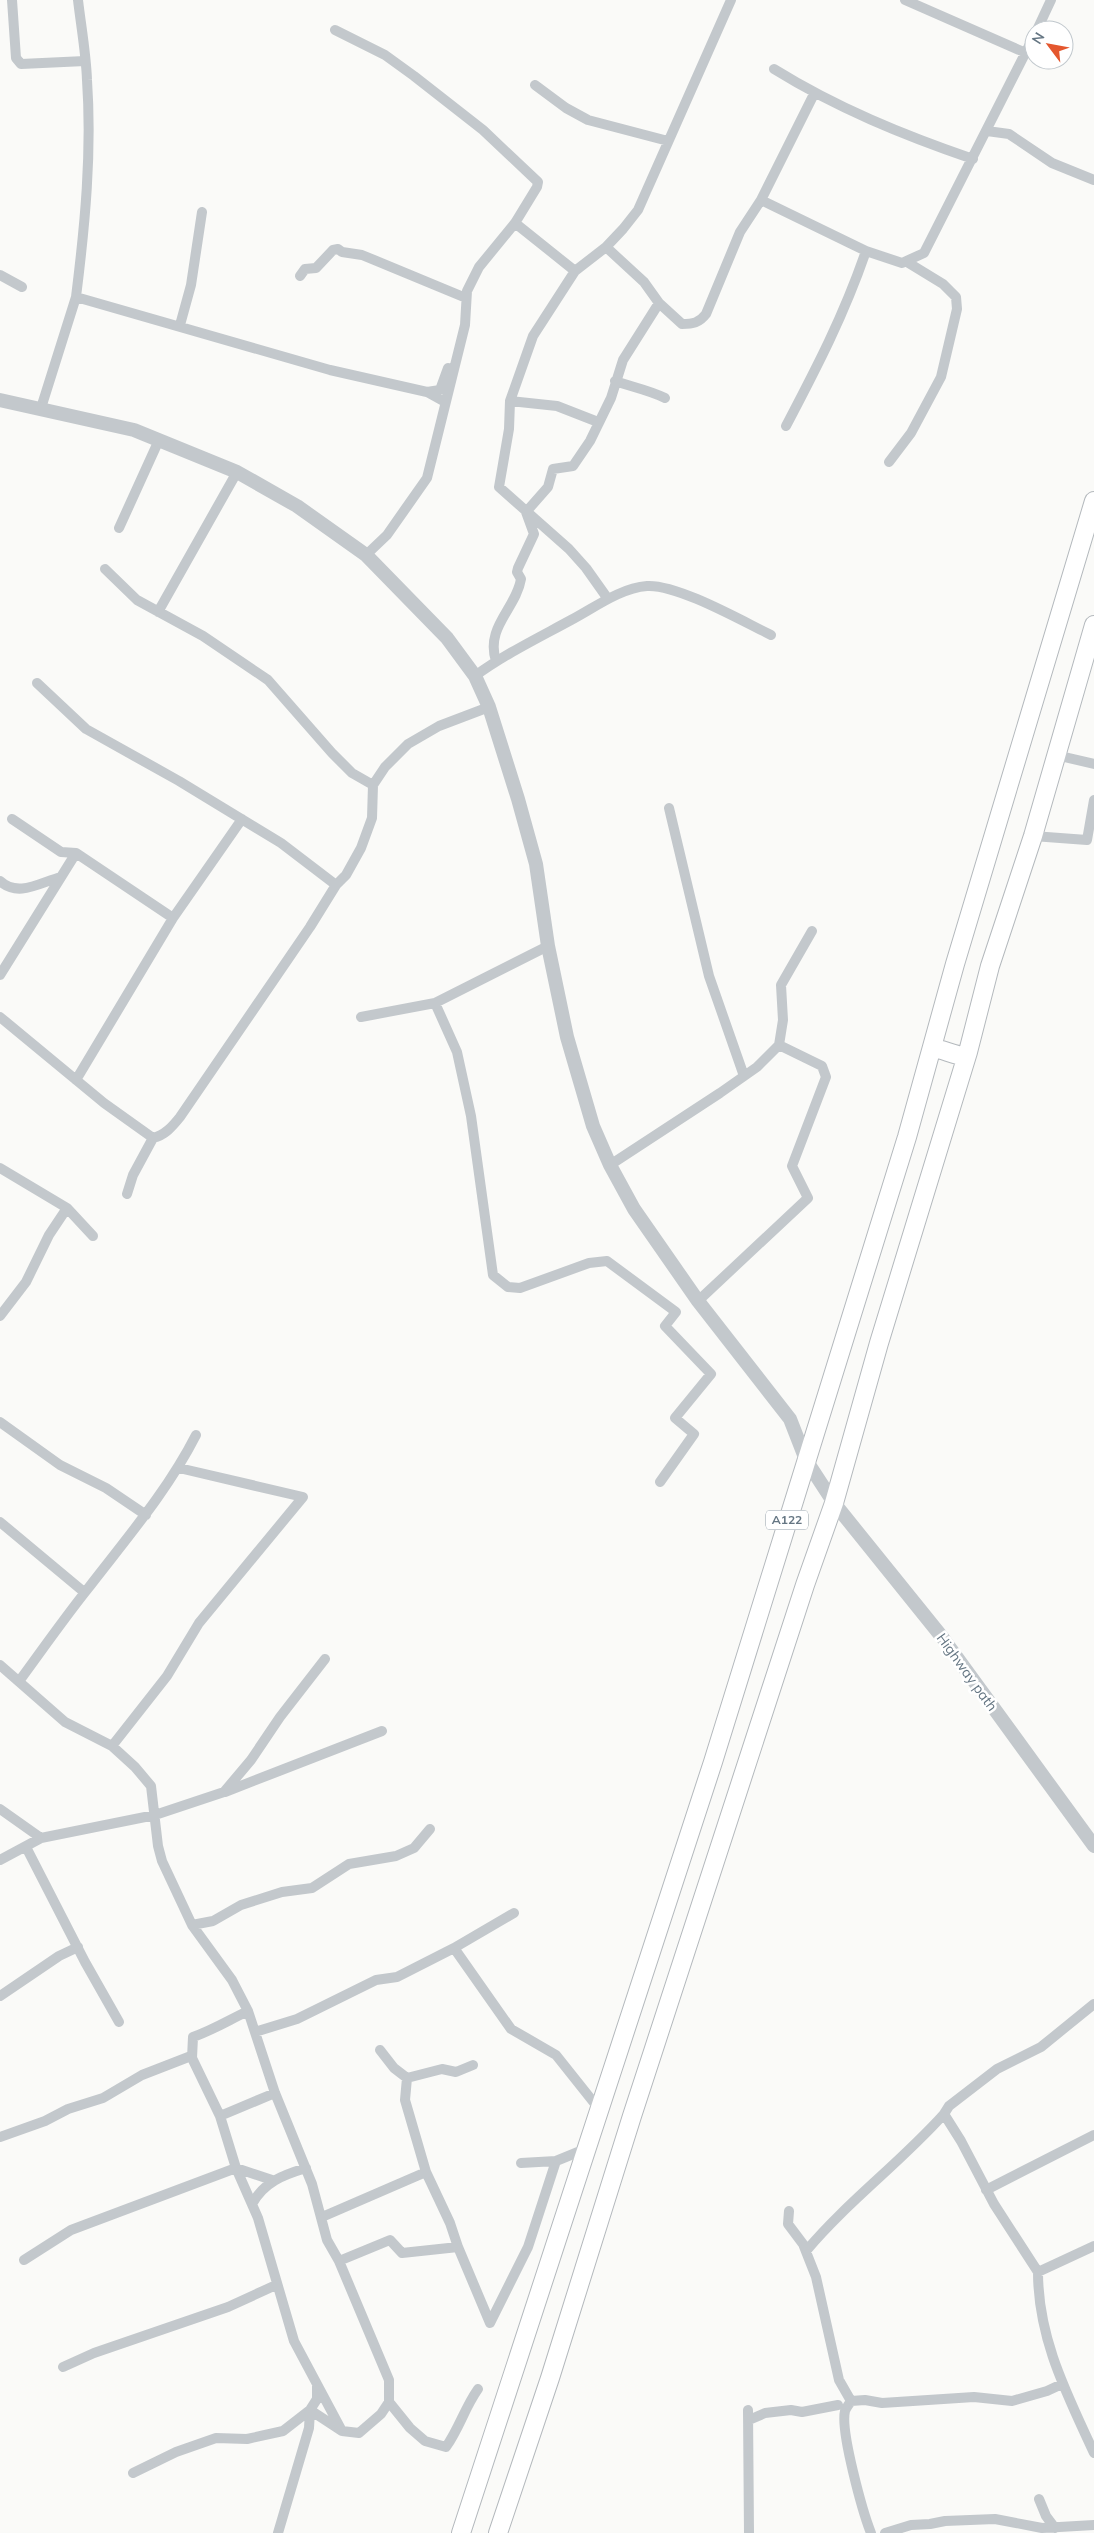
<svg xmlns="http://www.w3.org/2000/svg" width="1094" height="2533" viewBox="0 0 1094 2533" font-family="Mulish,sans-serif">
<rect width="100%" height="100%" fill="#fafaf8"/>
<g fill="none" stroke-linecap="round" stroke-linejoin="round">
<defs>
<path id="trunk" d="M932,1048c12,1 22,8 34,8l2,-4
M461,2533l252,-771 194,-625 48,-173 139,-463
M498,2533l52,-155 82,-262 173,-531 29,-82 45,-160 89,-291 22,-86 43,-130 61,-211"/>
</defs>
<use href="#trunk" stroke="#b4b9bd" stroke-width="20"/>
<path stroke="#c3c8cc" stroke-width="10" d="M12,0l4,58 5,6 64,-3
M78,0c3,26 8,53 9,80 5,72 -2,145 -11,217l254,73 97,22 18,10
M905,0l121,53
M335,30l50,25 29,21 69,54 55,52 -1,5 -22,36 -36,44 -12,24 -2,34 -38,153 -40,57 -21,20
M1037,30l14,-30
M774,69c63,39 129,66 199,90
M535,85l31,23 22,12 80,21
M987,131l22,3 43,29 42,17
M761,200l105,51 36,12 22,-10 110,-217
M515,223l60,48
M606,247l38,35 15,21 23,21c11,0 17,-1 24,-10l34,-82 21,-32 53,-106
M0,275l22,12
M300,276l5,-7 11,-1 17,-18 5,-1 4,3 20,3 104,43
M180,325l11,-40 11,-73
M615,381c17,6 34,9 50,17
M427,392l13,-2 8,-22
M510,401l47,5 41,16
M41,408l35,-111
M786,426c31,-59 58,-111 80,-175
M889,462l22,-29 30,-56 16,-68 -1,-12 -13,-13 -36,-22
M119,528l40,-88
M105,569l32,31 66,36 65,44 64,73 20,20 21,12
M608,599l-22,-31 -17,-19 -70,-62 10,-58 1,-28 23,-65 42,-65 31,-24 17,-18 15,-19 93,-210
M158,612l79,-140
M496,661c-11,-34 20,-52 25,-82l-4,-7 1,-4 16,-34 -8,-22 22,-25 5,-18 20,-3 17,-25 21,-43 12,-38 36,-57
M475,676c30,-22 63,-38 96,-56 23,-12 49,-32 76,-34 30,-2 95,35 124,49
M37,683l49,46 93,52 102,62 55,42
M1056,755l38,9
M669,808l40,168 35,100
M12,819l49,33 15,1 97,65
M1033,836l54,4 7,-40
M0,881c18,17 41,1 61,-4
M0,975l76,-122
M435,1003l22,49 14,64 22,159 15,12 12,1 69,-25 18,-2 69,51 -11,14 46,48 -36,44 19,16 -34,48
M0,1017l104,86 49,35
M361,1017l74,-14 113,-57
M76,1080l97,-162 69,-99
M153,1138c12,-3 19,-11 27,-21l130,-190 26,-42 10,-10 15,-27 11,-30 1,-33 12,-18 23,-23 31,-18 50,-19
M610,1165l110,-72 37,-26 22,-22 4,-25 -2,-35 31,-54
M0,1168l67,40 -18,27 -23,47 -26,34
M127,1194l6,-19 20,-37
M67,1208l26,28
M698,1301l110,-103 -16,-32 34,-89 -4,-11 -43,-21
M0,1422l60,43 46,23 40,27
M0,1522l84,70
M0,1665l65,57 47,24 23,21 16,19 7,60 4,15 30,64 40,55 16,31 27,82 37,91 15,56 12,21 50,119v22l-8,12 -22,19 -17,-2
M20,1680c22,-30 43,-60 66,-89 39,-51 81,-99 110,-156
M112,1746l55,-70 32,-53 104,-126 -124,-29
M225,1792l157,-61
M0,1809l41,29 114,-23 69,-23 27,-32 29,-43 45,-58
M26,1847l59,115 34,60
M0,1860l41,-22
M192,1925l21,-4 28,-16 41,-13 30,-4 37,-24 47,-8 18,-8 16,-19
M454,1948l60,-35
M0,1996l59,-40 19,-9
M255,2032l42,-13 79,-39 21,-3 57,-29 57,81 45,26 43,54
M380,2050l14,18 13,10 -2,22 21,72
M407,2078l35,-9 14,3 17,-7
M220,2116l55,-23
M0,2137l45,-16 23,-12 35,-11 39,-23 49,-19 1,2 1,-21c20,-7 36,-17 55,-26
M521,2163l35,-2
M986,2190l108,-55
M252,2204c12,-22 31,-29 54,-36
M789,2211l-1,13 15,20 13,33 23,103 12,21
M322,2217l104,-45 24,51 8,24 -56,6 -12,-13 -51,21
M1094,2246l-56,26c0,67 29,122 56,181
M458,2247l32,76 38,-76 28,-86 22,-9 7,4
M806,2251c42,-50 94,-88 138,-137
M24,2260l47,-30 165,-62 36,12
M1038,2272l-44,-68 -33,-63 -17,-27 5,-8 48,-37 44,-22 53,-43
M63,2367l31,-14 134,-46 48,-22
M389,2402l21,26 15,13 21,6c14,-20 18,-38 32,-58
M748,2410l1,123
M749,2420l16,-7 26,-3 11,2 36,-7
M133,2473l43,-21 40,-14 31,1 36,-8 27,-21 32,21 -48,-90 -36,-123 -22,-50 -16,-52 -29,-60
M1039,2499l7,17 9,12
M278,2533l31,-105 1,-18 7,-11v-13
M871,2533c-8,-20 -31,-102 -26,-122 1,-3 4,-7 6,-10l14,-1 17,3 92,-6 38,4 35,-10 15,-7
M885,2533l26,-8 19,-1 15,-3 50,-2 47,9 52,-3"/>
<path stroke="#c3c8cc" stroke-width="14" d="M0,400l134,30 103,42 60,34 69,49 81,83 28,38 14,31 29,92 18,65 12,82 19,91 26,89 17,39 24,44 64,92 92,118 16,41 28,43 108,134 152,209"/>
<use href="#trunk" stroke="#fff" stroke-width="18"/>
</g>
<g text-anchor="middle" stroke-width="5" stroke-linejoin="round" paint-order="stroke">
<rect fill="#fff" stroke="#939fa8" stroke-width="1" x="766" y="1510.5" width="42" height="19" rx="4"/>
<g font-size="12" font-weight="bold" fill="#657683">
<text x="787" y="1524">A122</text>
</g>
<g font-size="14" fill="#657683" stroke="#fff">
<text transform="translate(967 1672) rotate(54)" y="5">Highway path</text>
</g>
</g>
<g transform="translate(1049 45) rotate(302)"><circle r="24" fill="#ffffff" stroke="#c1c8cd"/>
<path d="M0-4L9 19L0 12L-9 19Z" fill="#e4572e"/>
<text y="-8" font-size="14" font-weight="bold" text-anchor="middle" fill="#657683">N</text>
</g>
</svg>
